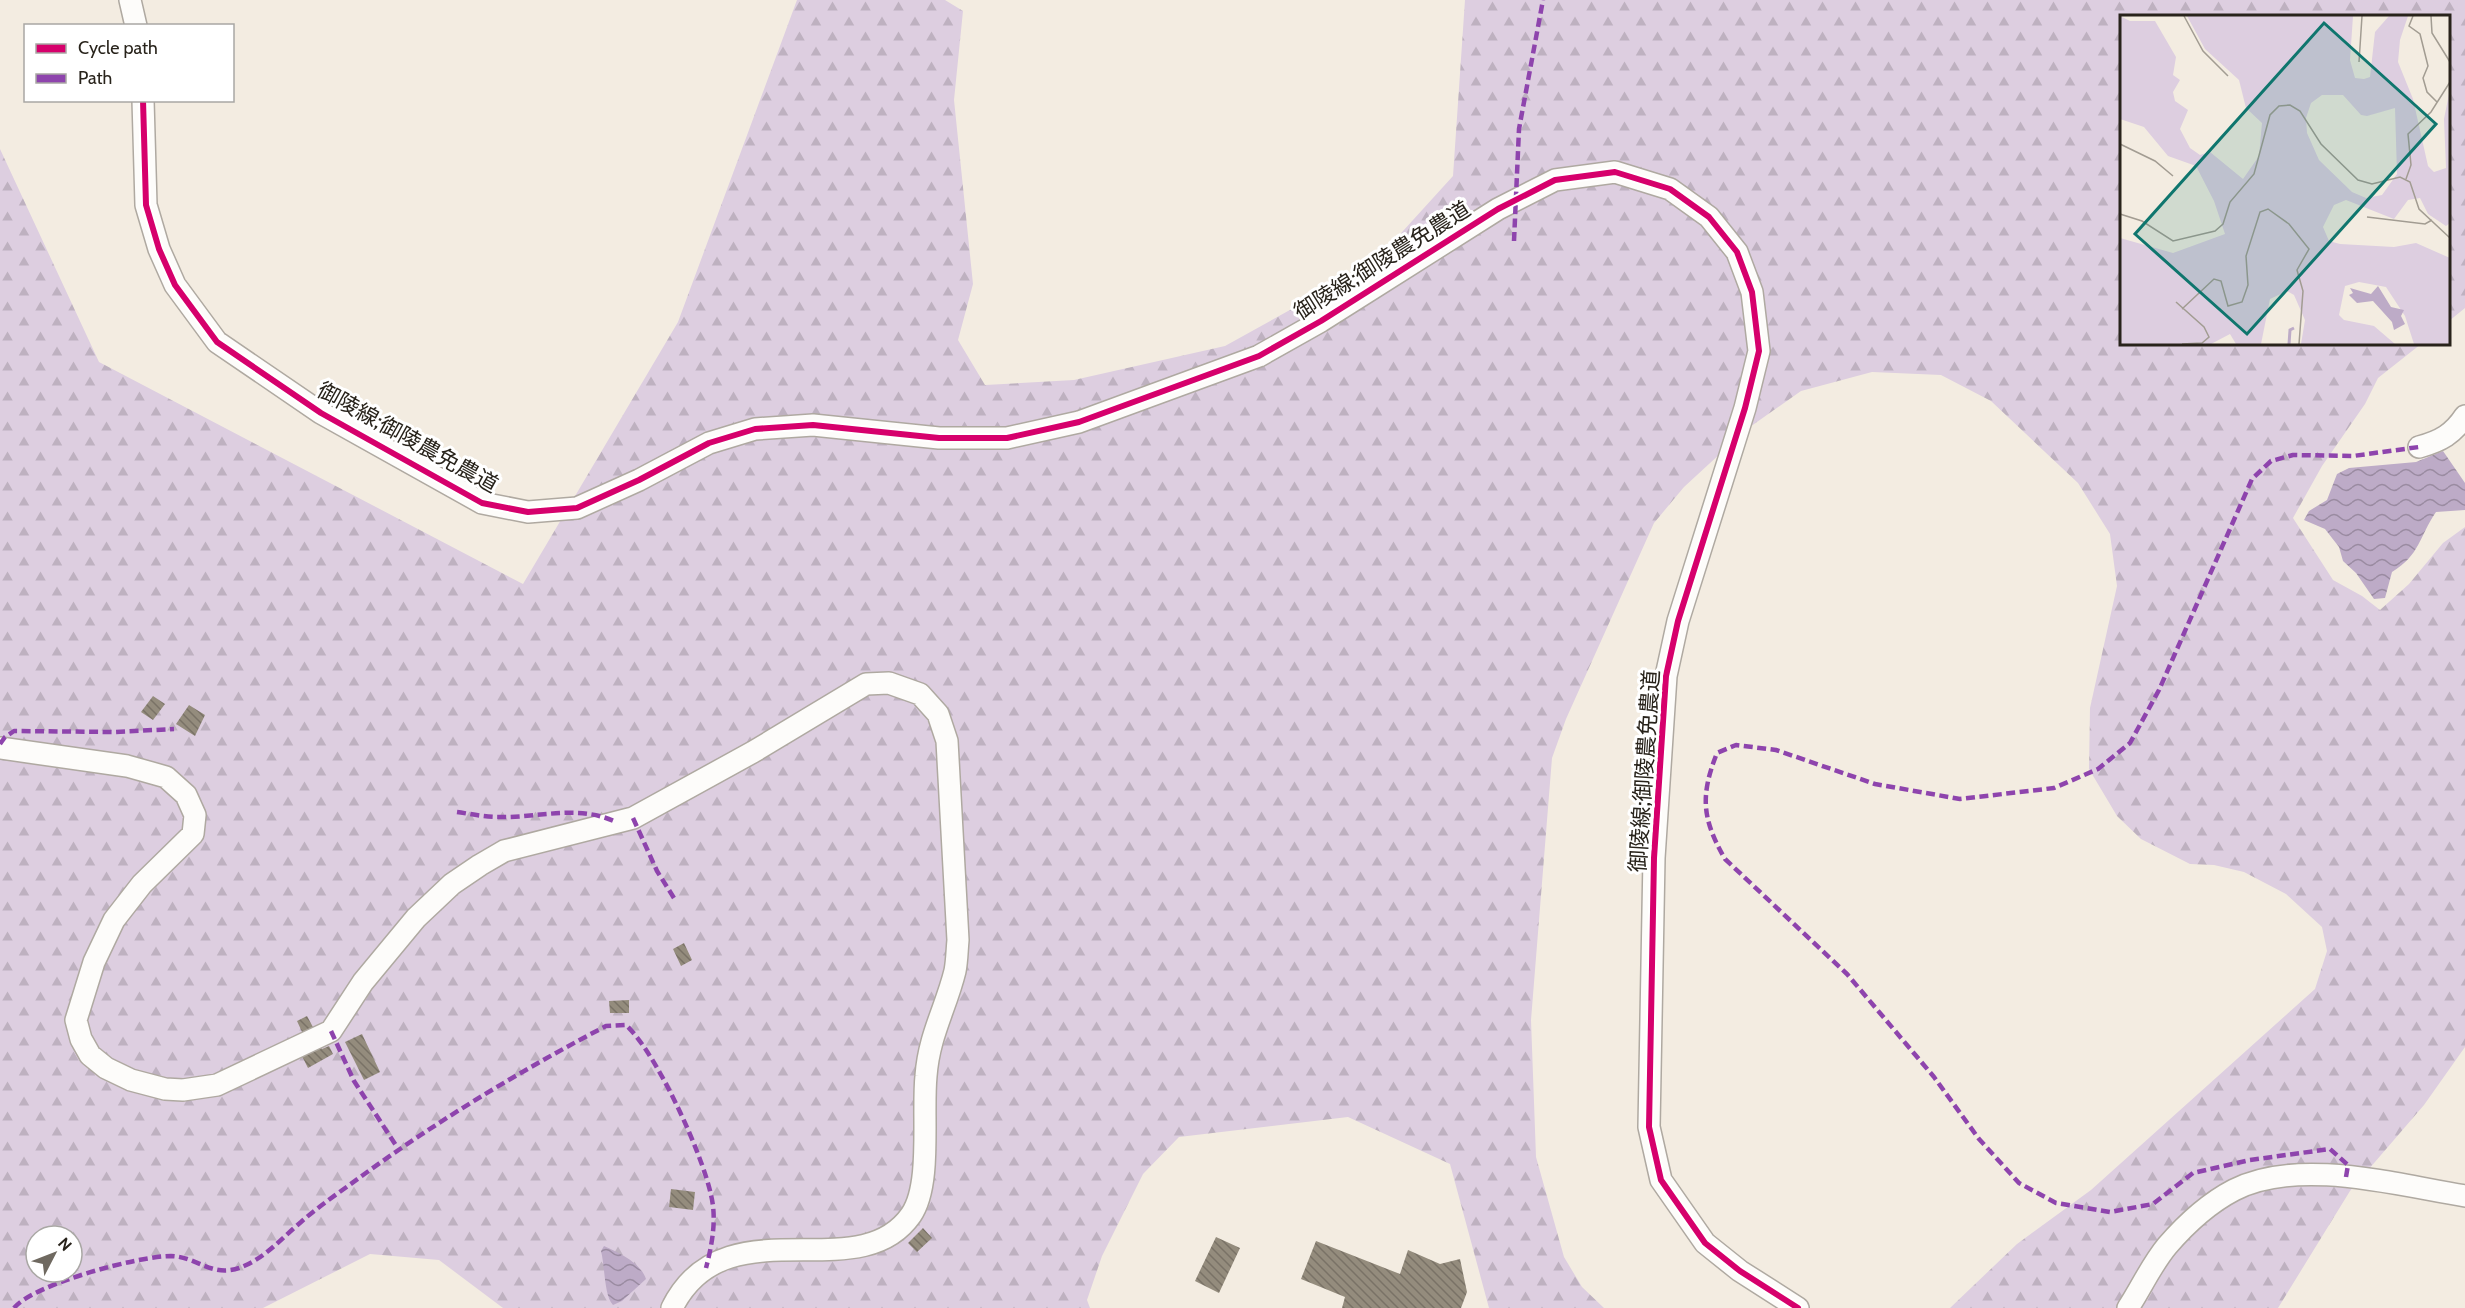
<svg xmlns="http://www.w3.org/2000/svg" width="2465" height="1308" viewBox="0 0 2465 1308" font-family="Cabin,'Noto Sans JP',sans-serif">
<defs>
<pattern id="forest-firs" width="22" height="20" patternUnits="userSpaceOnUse" patternTransform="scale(1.5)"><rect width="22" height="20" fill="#ddcee0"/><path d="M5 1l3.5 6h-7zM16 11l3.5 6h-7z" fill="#beb1c0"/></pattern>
<pattern id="water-waves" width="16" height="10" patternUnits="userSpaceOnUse" patternTransform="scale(1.5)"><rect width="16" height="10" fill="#bdabc7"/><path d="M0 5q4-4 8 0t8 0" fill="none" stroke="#9a8ba1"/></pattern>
<pattern id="building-back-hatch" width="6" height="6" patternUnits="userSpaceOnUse" patternTransform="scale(1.5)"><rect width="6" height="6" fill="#948c7d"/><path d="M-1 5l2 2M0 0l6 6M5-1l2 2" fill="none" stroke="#797266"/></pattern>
</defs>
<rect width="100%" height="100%" fill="#f3ece1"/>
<path fill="url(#forest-firs)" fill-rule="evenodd" d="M797,0h148l18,11 -9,89 19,184 -15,56 27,45 89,-5 151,-34 148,-82 80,-88 12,-176h1000v308l-16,13 -1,-305h-326v328h299l-43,34 -13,26 -43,62 -29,52 40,62 29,16 18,14 29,-26 34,-41 22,-16v520l-41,58 -74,86 -72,117h-328l67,-64 74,-54 224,-201 12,-38 -5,-24 -36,-33 -42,-22 -30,-7 -24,-1 -49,-25 -24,-23 -28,-47 1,-61 27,-122 -7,-52 -32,-51 -87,-82 -50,-26 -69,-3 -71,19 -54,38 -63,58 -30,36 -88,196 -14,39 -21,262 5,137 28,100 18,30 22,21h-115l-39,-144 -102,-47 -169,20 -36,37 -41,82 -15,44 3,8h-587l-64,-48 -69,-6 -107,54h-263v-1159l99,213 424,222 155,-262zM36,1236h36v36h-36z"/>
<path fill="url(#water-waves)" d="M2443,451l22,32v27l-29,2c-17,25 -16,43 -44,60l-7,26 -11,1 -18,-26 -13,-12 -4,-14 -14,-18 -21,-9 5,-9 18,-11 10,-26 12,-6 67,-6z
M604,1246c15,7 36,16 42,33l-24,22 -9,4c-9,-9 -8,-39 -12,-54z"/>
<path fill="url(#building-back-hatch)" d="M153,696l12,8 -12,16 -12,-8z
M189,705l16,10 -10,21 -19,-12z
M684,943l8,17 -11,6 -8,-17z
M629,1000v13h-19l-1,-12z
M307,1016l7,13 -11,5 -6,-13z
M362,1034l18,38 -16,8 -19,-38z
M320,1045l2,4 7,-3 4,8 -25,14 -6,-12z
M671,1189l24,3 -2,18 -24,-3z
M923,1228l9,10 -15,14 -9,-9z
M1216,1237l24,11 -21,45 -24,-12z
M1316,1241l84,33 8,-24 32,14 20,-5 7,33 -6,16h-119l3,-11 -44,-18z"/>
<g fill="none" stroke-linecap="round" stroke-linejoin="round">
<defs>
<path id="minor" d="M130,0l6,26
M143,100l3,105 13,44 16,36 42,57 104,71 161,90 46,9 49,-4 62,-28 70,-37 46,-14 58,-4 126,13h68l72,-16 180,-66 62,-35 177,-112 57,-29 60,-8 55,17 39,28 28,35 15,40 7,59 -14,57 -67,213 -12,55 -12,182 -5,269 12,53 44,63 35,28 58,37
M2419,447c22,-6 34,-13 46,-31
M0,748l127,18 39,11 20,18 9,20 -2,19 -51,50 -28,36 -20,42 -18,58 5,19 9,16 16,13 25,12 34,9 18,1 34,-5 114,-54 32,-49 53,-64 36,-34 28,-19 24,-14 129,-33 120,-66 113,-68 23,-1 31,11 18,20 9,27 11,199c-1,10 -1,21 -3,31 -9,37 -26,64 -29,105 -4,38 6,109 -15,139 -53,76 -186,-14 -239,93
M2128,1308c13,-20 24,-44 39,-62 19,-22 42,-43 67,-56 64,-33 163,-5 231,6"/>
</defs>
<use href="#minor" stroke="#afa9a1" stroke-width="24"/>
<use href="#minor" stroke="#fdfcfa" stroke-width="21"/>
<path stroke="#8e44ad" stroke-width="4.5" stroke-dasharray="9 4.5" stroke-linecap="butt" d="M1514,241l5,-112 24,-129
M0,744l5,-7 9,-6 101,1 59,-3
M457,812c14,2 28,5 42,5 40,1 79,-13 117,5
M633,818l24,53 17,27
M331,1031l23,50 45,69
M2346,1177l2,-12 -18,-16 -80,11 -57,13 -40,31 -43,8 -54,-9 -37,-20 -40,-44 -45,-62 -87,-103 -122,-115c-23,-40 -25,-63 -8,-106l19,-8 40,5 99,34 85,15 94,-11 44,-19 32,-26 29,-53 93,-211 19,-18 22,-6 60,1 66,-9
M14,1308c20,-24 124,-52 157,-52 28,1 42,24 73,10 23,-10 38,-28 57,-44 18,-16 39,-30 58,-44 78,-57 161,-107 247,-152l20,-1c31,29 76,128 85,170 6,24 1,50 -5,73"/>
<defs>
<path id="cycleway" d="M143,100l3,105 13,44 16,36 42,57 104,71 161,90 46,9 49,-4 62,-28 70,-37 46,-14 58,-4 126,13h68l72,-16 180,-66 62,-35 177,-112 57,-29 60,-8 55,17 39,28 28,35 15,40 7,59 -14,57 -67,213 -12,55 -12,182 -5,269 12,53 44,63 35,28 58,37"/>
</defs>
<use href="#cycleway" stroke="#fff" stroke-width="10"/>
<use href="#cycleway" stroke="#d6006c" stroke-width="6"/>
</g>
<g text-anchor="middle" stroke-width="6" stroke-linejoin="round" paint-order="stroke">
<g font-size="22" fill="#28231b" stroke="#fff">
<text transform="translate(1382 260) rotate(-32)" y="8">御陵線;御陵農免農道</text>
<text transform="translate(408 437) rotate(29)" y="8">御陵線;御陵農免農道</text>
<text transform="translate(1644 771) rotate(-86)" y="8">御陵線;御陵農免農道</text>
</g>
</g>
<g transform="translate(2120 15)">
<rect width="330" height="330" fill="#f3ece1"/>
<path d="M0,1l10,5h25l21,36 -3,18 7,5 -7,12 2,9 13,9 -8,19 10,19 10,7 10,-3 33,27 16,-23 3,-33 -16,-15 -7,-28 -34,-31 -18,-33h166l-3,44 5,18 9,1 6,-2 5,-45 14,-16h19l-8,24 -2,22 15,37 15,67 6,6 12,-4 -2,-49 6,-30v134l-4,3 -18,-12 -8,-16 -12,2 -14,19 -48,-19 -12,5 -11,22 6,14 11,3 54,3 22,-4 34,15v86h-36l-9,-28 -19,-29 -27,-5 -14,4 -6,29 5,5 30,6 21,18h-94l4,-24 -11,-25 -7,-4 -17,8 -9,45h-25l-6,-10 -19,10h-91v-106l53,15 52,-19 -11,-33 -18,-35 -28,-10 -24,-29 -24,-8zM202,80h21l18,20 6,1 28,-8 2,66 -15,21 -16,3 -14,-6 -33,-32 -12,-27 -1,-15 5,-15z" fill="#ddcee0" fill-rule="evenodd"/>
<path d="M258,271l13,21 13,3 -3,6 4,8 -11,6 -2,-8 -19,-21 -16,2 -8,-8 4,-2 -3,-5 21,6z" fill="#bdabc7"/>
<path fill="none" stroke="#bdabc7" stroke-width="3" d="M169,329l1,-14 4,-2"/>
<path fill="none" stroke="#a29c92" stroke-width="1.5" d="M64,1l19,35 25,25M293,1l-4,10 11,8 8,32 -5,12 4,14 10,10M311,1l1,17 18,29M239,47l3,-46M0,129l35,17 18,15M286,164l5,-14 -3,-31 23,-22 19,-30M0,199l22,7 31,20 42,-10 8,-7 7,-22 24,-28 16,-59 9,-9 11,-1 10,6 21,33 37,36 14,4 28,-7 10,5 9,27 31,29M247,202l58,7 7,-4M56,287l28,25 5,10 -7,6 -20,1M62,294l32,-30 7,2 7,25 14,-4 6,-17 -2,-29 14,-44 8,-3 21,15 20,25 -12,21 6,21 -4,53"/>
<path fill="#0f766e" fill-opacity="0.15" stroke="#0f766e" stroke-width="3" d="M204,8l112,101 -189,210 -112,-100z"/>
<rect width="330" height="330" fill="none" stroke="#28231b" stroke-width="3"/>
</g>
<rect x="24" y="24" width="210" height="78" fill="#ffffff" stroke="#a9a7a4" stroke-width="1.5"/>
<rect x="36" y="44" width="30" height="9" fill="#d6006c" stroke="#a9a7a4" stroke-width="1.5"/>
<text x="78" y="54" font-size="18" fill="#28231b">Cycle path</text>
<rect x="36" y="74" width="30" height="9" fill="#8e44ad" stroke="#a9a7a4" stroke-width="1.5"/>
<text x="78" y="84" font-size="18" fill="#28231b">Path</text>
<g transform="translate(54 1254) rotate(48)"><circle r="28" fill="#ffffff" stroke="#a9a7a4" stroke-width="1.5"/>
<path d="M0-4.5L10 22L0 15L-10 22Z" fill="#6f6960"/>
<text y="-9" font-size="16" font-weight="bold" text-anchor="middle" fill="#28231b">N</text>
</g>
</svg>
